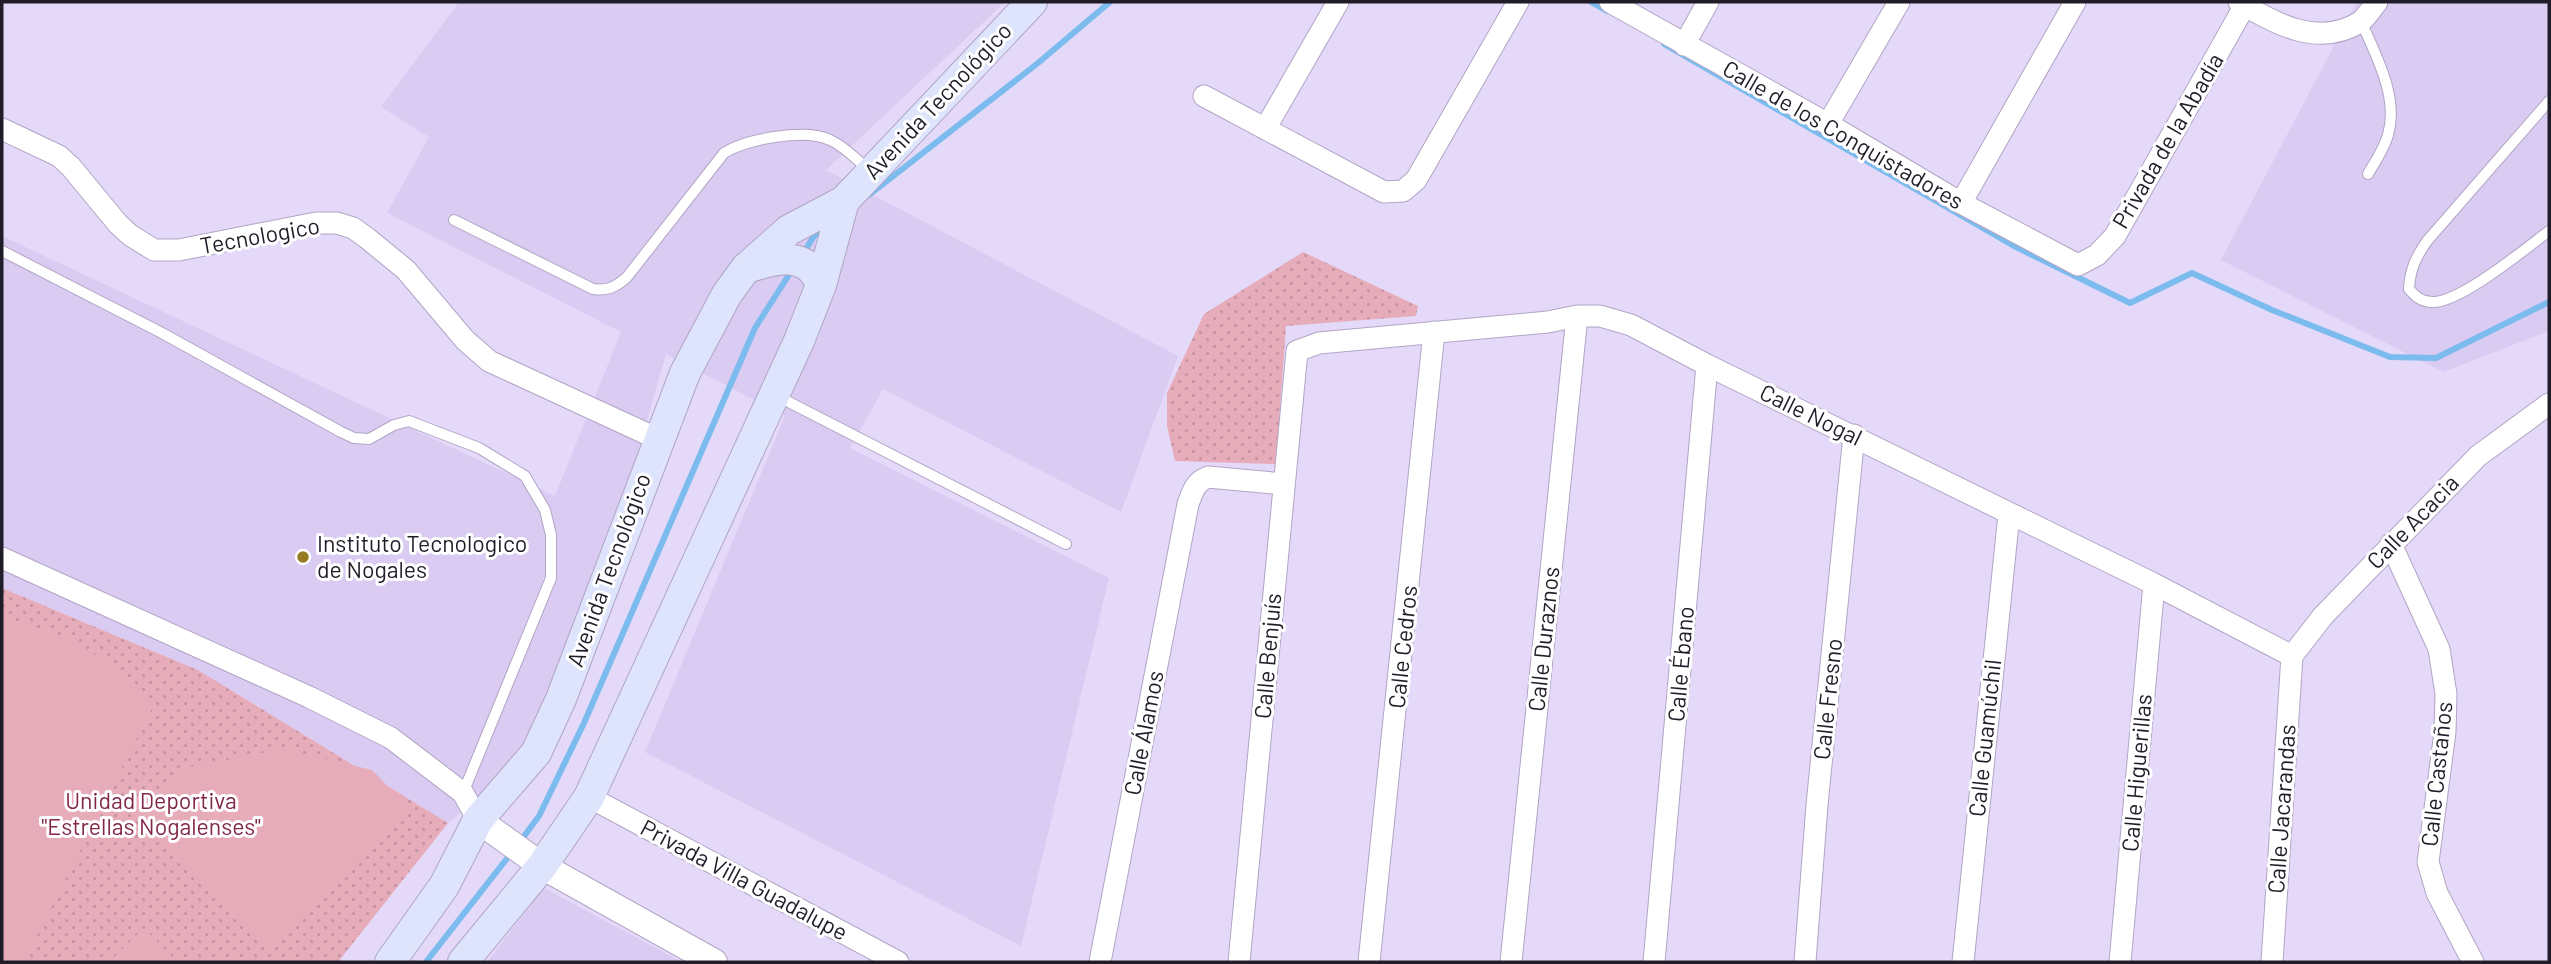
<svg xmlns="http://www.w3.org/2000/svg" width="2551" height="964" viewBox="0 0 2551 964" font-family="Barlow,sans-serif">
<defs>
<pattern id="park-dots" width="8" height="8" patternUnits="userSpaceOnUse" patternTransform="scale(1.75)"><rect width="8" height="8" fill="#e7acba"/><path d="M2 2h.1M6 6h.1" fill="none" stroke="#c694a0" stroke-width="1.8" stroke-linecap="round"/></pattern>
</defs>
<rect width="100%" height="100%" fill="#e5d9f9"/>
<path fill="#dacbf2" d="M459,2h546l-179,168 352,186 -57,156 -238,-123 -33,59 259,130 -88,368 -376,-194 140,-336 -119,-62 -49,171 -102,243 -67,55 -250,-153 -196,-82v-352l553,260 66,-164 -234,-119 42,-76 -48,-30z
M2357,2h192v329l-106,41 -222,-112z
M544,888l138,74h-195z"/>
<path fill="url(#park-dots)" d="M1303,252l115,54 -2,10 -130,10 -10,138 -101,-3 -8,-35v-33l37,-79z
M2,588l196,82 250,153 -110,139h-336z"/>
<path fill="#e7acba" d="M2,617l72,23 43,30 35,38 -128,254h-22z
M283,749l89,21 37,38 -139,145 -136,-144 56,-42z
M144,928l33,34h-68z"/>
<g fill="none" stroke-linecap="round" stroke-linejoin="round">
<path stroke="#7bbbee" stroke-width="6" d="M1591,2l16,9
M1664,44l350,202 116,57 62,-30 80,37 118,47 46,1 113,-56
M869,195l169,-132 72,-61
M802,255l12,-19 12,-9
M519,843l20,-27 45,-93 171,-395 37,-58
M426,962l86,-110"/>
<defs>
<path id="service" d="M2361,21c15,35 38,76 27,114 -4,14 -13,27 -20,39
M2549,101l-122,140c-11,16 -17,28 -18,48 6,7 12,13 23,13 28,1 93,-53 117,-71
M454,220l139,69c15,2 23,-2 34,-12l97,-124c21,-14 82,-25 106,-13 14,6 27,20 39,30
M2,251l160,82 179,99 13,6 15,1 25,-14 15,-4 70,27 46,28 20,34 6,25v43l-88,215
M775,395l291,149"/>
<path id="minor" d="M1610,2l218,122 133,79 117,62 19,-10 18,-19 130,-231
M2239,2c36,22 80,46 121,20 6,-4 12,-14 17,-20
M1684,45l24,-43
M1204,96l180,96 19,-1 13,-11 102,-178
M1828,124l71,-122
M2,129l57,27 12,11 47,57 12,11 24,15h25l137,-27h21l16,5 14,10 39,32 59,70 24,21 169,78
M1265,129l73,-127
M1961,203l114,-201
M2391,544l48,105 7,45 -1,38 -17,130 9,31 36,69
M2,558l307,139 82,41 72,55 15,27
M2292,656l31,-40 155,-160 71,-52
M589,797l309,165
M1100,962l88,-458c5,-13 7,-22 20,-27l76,7
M1239,962l58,-611 22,-8 229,-21 29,-6h23l31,9 76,40 447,219 138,72
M1369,962l65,-630
M1511,962l66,-646
M1654,962l53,-597
M1805,962l12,-157 37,-370
M1963,962l46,-448
M2120,962l34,-378
M2272,962l20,-306"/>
<path id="tertiary" d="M478,820l64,46 172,96"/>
<path id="secondary" d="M747,268c29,-10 61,-18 74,17
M390,962l54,-76 34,-66 58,-67 25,-54 124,-326 42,-79 19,-26 43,-38 55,-29 188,-199
M463,962l79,-96 47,-69 210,-456 22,-56 23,-84"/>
</defs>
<use href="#service" stroke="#b1a5c4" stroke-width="12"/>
<use href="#minor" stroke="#b1a5c4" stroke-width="23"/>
<use href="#tertiary" stroke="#b1a5c4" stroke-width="28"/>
<use href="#secondary" stroke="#b1a5c4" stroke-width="32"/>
<use href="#service" stroke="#fff" stroke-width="10"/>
<use href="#minor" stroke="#fff" stroke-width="21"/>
<use href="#tertiary" stroke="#fff" stroke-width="26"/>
<use href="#secondary" stroke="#dee4fb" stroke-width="30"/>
</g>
<circle fill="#957b22" stroke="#fff" stroke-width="2.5" cx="303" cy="557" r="7"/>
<g text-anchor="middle" stroke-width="6" stroke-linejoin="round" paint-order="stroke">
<g font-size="23" fill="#211d28" stroke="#fff">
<text transform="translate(938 101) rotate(-47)" y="8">Avenida Tecnológico</text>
<text transform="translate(1843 135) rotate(30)" y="8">Calle de los Conquistadores</text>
<text transform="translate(2168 141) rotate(-60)" y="8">Privada de la Abadía</text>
<text transform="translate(260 236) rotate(-10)" y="8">Tecnologico</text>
<text transform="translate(1811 415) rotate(26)" y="8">Calle Nogal</text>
<text transform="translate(2413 522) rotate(-46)" y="8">Calle Acacia</text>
<text transform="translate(609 570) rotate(-70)" y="8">Avenida Tecnológico</text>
<text transform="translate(1544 639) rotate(-84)" y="8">Calle Duraznos</text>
<text transform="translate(1403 647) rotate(-84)" y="8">Calle Cedros</text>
<text transform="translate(1268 656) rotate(-85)" y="8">Calle Benjuís</text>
<text transform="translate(1681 664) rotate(-85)" y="8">Calle Ébano</text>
<text transform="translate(1828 699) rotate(-84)" y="8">Calle Fresno</text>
<text transform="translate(1144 733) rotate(-79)" y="8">Calle Álamos</text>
<text transform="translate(1985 738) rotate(-84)" y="8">Calle Guamúchil</text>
<text transform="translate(2137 773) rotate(-85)" y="8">Calle Higuerillas</text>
<text transform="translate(2437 774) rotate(-84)" y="8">Calle Castaños</text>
<text transform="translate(2282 809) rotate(-86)" y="8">Calle Jacarandas</text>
<text transform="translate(744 880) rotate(28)" y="8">Privada Villa Guadalupe</text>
</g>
<g font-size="23" fill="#211d28" stroke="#fff" text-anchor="start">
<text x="317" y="552">Instituto Tecnologico<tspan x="317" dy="26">de Nogales</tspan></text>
</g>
<g font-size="23" fill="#822648" stroke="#fff">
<text x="151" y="809">Unidad Deportiva<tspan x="151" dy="26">"Estrellas Nogalenses"</tspan></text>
</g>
</g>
<rect width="2551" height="964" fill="none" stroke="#211d28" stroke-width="7"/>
</svg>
